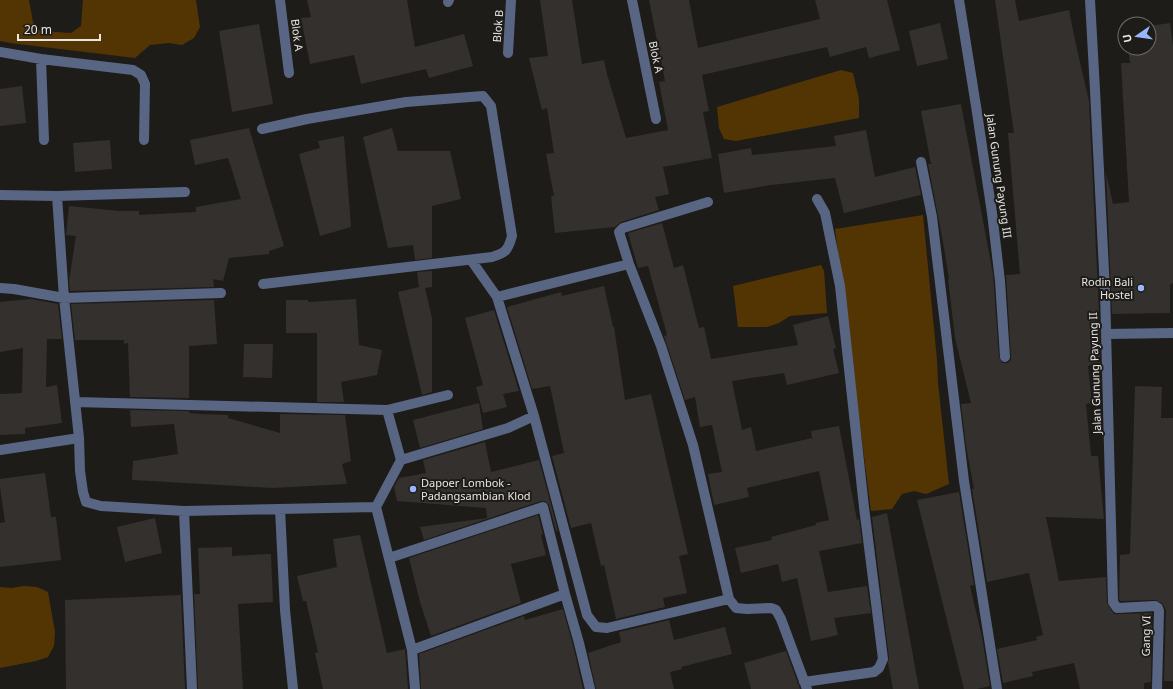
<svg xmlns="http://www.w3.org/2000/svg" width="1173" height="689" viewBox="0 0 1173 689" font-family="'Noto Sans',sans-serif">
<rect width="100%" height="100%" fill="#1e1c19"/>
<path fill="#533504" d="M0,0h29l4,22 3,6 5,3 30,2 10,-7 2,-26h113l4,27 -6,11 -12,7 -13,-2 -19,2 -15,13 -125,-15 -10,-2z
M841,70l12,3 6,26v19l-123,23 -12,-2 -5,-11 -2,-21z
M923,215l14,145 1,23 11,101 -23,10 -12,-3 -12,3 -10,15 -21,2 -36,-282z
M821,265l3,6 3,42 -37,3 -11,7 -12,4h-29l-5,-41z
M24,586l13,1 11,5 7,40 -1,14 -6,11 -12,4 -36,7v-81l11,1z"/>
<path fill="#33302d" d="M307,0h100l8,47 49,-13 9,32 -44,12 -3,-9 -65,15 -7,-29 -44,9 -9,-46 10,-1z
M540,0h32l10,64 22,-4 3,14 19,64 42,-8 -9,-48 6,-1 -16,-81h40l9,48 122,-29 -5,-19h72l13,50 -31,8 -3,-11 -36,10 -3,-10 -125,28 7,36 -6,1 9,46 -49,9 6,27 -14,3 4,13 -38,12 -6,5 -60,6 -4,-37h3l-8,-42 8,-1 -7,-45 -5,2 -13,-52 19,-2z
M995,0h20l4,21 50,-11 7,35 13,56 9,190 1,23h-2l3,19v30l-12,3 4,37 -6,1 5,52h7l6,63 -58,-2 13,64 47,-4 1,26 7,11h3l35,-1 -1,69 -7,1v6h-64l-6,-26 -42,9 1,4 -30,7 -6,-34 40,-9 -1,-3 7,-2 -14,-62 -42,9 -15,-93h2l-8,-43 -5,-42 10,-1 -16,-65 -7,-59h1l-6,-37 -15,-78h3l-10,-53 40,-7 32,170 6,83 3,6h6l3,-3v-3l-5,-82 14,-1 -12,-141h6z
M940,23l8,36 -31,7 -8,-35z
M1170,23l3,23v237l-3,1v29l-58,1 -6,-141 7,31 16,-2 -8,-139h9l-2,-15h21v-22z
M259,24l14,80 -41,8 -13,-81z
M22,86l4,37 -26,3v-37z
M249,128l35,118 -15,5v3l-40,4 -6,23 -10,-2 1,8 -144,4 -1,-10 7,-45 -10,-1 3,-29 50,5h20v4l57,-3v-5l45,-8 -13,-41 -33,7 -5,-25z
M392,128l6,23h52l11,48 -29,7v52l-17,2 -2,-15 -25,3 -25,-111z
M866,130l9,47 40,-10 6,28 -77,18 -9,-35 -64,7 -47,8 -6,-39 33,-6 1,7 84,-9 -2,-10z
M344,136l7,91 -31,9 -21,-82 21,-6 -2,-7z
M110,140l2,29 -37,3 -2,-29z
M662,223l12,45 9,-3 16,63 5,-1 7,32 87,-14 -5,-20 35,-9 8,32 -3,1 6,24 -52,12 -3,-12 -52,8 10,49 9,-3 5,24 56,-13 -1,-7 28,-5 18,94 2,-1 3,24 -43,8 9,41 39,-6 4,27 -37,5 4,17 -27,6 -14,-63 -15,4 -4,-18 -37,9 -6,-25 37,-8 -1,-3 45,-12v-2l13,-3 -10,-49 -72,17 2,9 -35,8 -6,-31 14,-2 -10,-47 -12,2 -5,-30 -10,3 -21,-64 3,-1 -19,-69 -10,2 -10,-35z
M432,271v16l-7,1 7,30v74l-10,3 -24,-103 21,-5 -2,-15z
M604,286l9,41h1l11,73 26,-6 37,160 -9,2 8,37 -24,5 2,9 -49,12 -12,-54 -3,1 -10,-43 -20,5 -19,-72 12,-3 -14,-67 -18,3 -25,-82 54,-15 1,4z
M31,299l27,5 4,35h-15l-1,48 11,-2 5,38 -37,5v6l-25,1v-41l22,-1 1,-45 -23,4v-50z
M356,299l3,46 23,5 -5,25 -36,7 3,20h-27v-69h-31v-33h22v2z
M214,300l3,44 -28,2v52l-59,-1 -2,-54 -4,1v-4h-49l-4,-36z
M494,310l25,81 -16,3 4,13 -24,6 -7,-26 7,-2 -18,-67z
M244,344h29l-1,34 -29,-1z
M1135,386l27,1 -1,31h12v263h-9l2,-70 -2,-5 -2,-3 -7,-3 -35,1 -1,-1 1,-45 10,-1z
M479,403l4,26 -63,19 -7,-28z
M130,410l59,1v2l11,1 28,1v3l52,15v-19l65,1 6,46 -9,3 5,20 -74,4 -141,-8 1,-19 45,-7 -4,-30 -43,3z
M485,442l6,30 48,-12 19,71h-2l-7,-26 -4,-4h-4l-117,39 -4,-13 67,-9 -1,-10 -89,-7 -3,-14 5,-9 27,-5 -3,-13z
M45,473l6,44h5l5,43 -61,7v-44l5,-1 -5,-35v-8z
M959,492l15,93 -4,1 12,51 8,49 -13,3h-13l-47,-189z
M887,513l32,176h-26l-5,-26 1,-5 -17,-141z
M538,515l5,19 -2,1 5,20 -35,9 10,39 -90,33 -11,-34 -11,-44z
M155,518l7,35 -37,9 -8,-35z
M360,535l27,118 18,-4 3,40h-85l-8,-36 3,-1 -12,-51h-3l-6,-25 40,-9 -4,-28z
M232,547v9l39,-2 2,48 -35,2 5,85h-45l-4,-95h6l-2,-46z
M181,595l4,94h-119l-1,-89z
M563,609l10,36 10,44h-162l-2,-35 105,-38 1,4z
M669,620l5,20 51,-13 7,27 -51,13 1,2 -12,3 4,17h-78l-8,-36 33,-11 -2,-10z
M786,651l14,38h-49l-7,-26z"/>
<g fill="none" stroke-linecap="round" stroke-linejoin="round">
<path stroke="#596683" stroke-width="10" d="M448,2l1,-2"/>
<path stroke="#596683" stroke-width="10" d="M280,0l9,73
M632,0l24,119
M959,0l17,106 16,107 8,68 5,76
M1090,0l5,90 10,201 8,311 4,6 38,-2 3,2 1,3 -2,78
M0,52l41,7 92,11 8,5 4,9 -1,56
M508,53l3,-53
M41,59l3,81
M262,129l45,-10 99,-17 77,-6 8,10 21,130c-4,14 -6,17 -20,21l-229,27
M921,162l11,55 32,264 33,208
M0,195l57,1 128,-4
M57,196l7,102 15,140 1,33 3,21 3,10 15,4 83,5 192,-4
M708,202l-85,26 -4,4 10,32 32,82 32,99 36,154 7,9 11,1 24,-1 5,2 5,9 26,70
M471,260l26,37 37,119 53,199 9,12 11,1 122,-29
M0,288l14,1 50,9 157,-5
M497,297l132,-33
M1106,334l67,-1
M75,402l312,8 61,-15
M387,410l14,50 -25,47 36,143 3,39
M0,450l79,-12
M401,460l107,-32 26,-12
M280,509l5,101 8,79
M184,511l8,178
M389,558l154,-51 22,87 14,49 11,46
M412,650l153,-56
M804,682l70,-10 5,-4 4,-9 -19,-152 -24,-221 -15,-73 -8,-14"/>
</g>
<g fill="#97b6fd" stroke="#1e1c19" stroke-width="1.5">
<circle cx="1141" cy="288" r="4"/>
<circle cx="413" cy="489" r="4"/>
</g>
<g text-anchor="middle" stroke-width="4" stroke-linejoin="round" paint-order="stroke">
<g font-size="11" fill="#e8e7e4" stroke="#1e1c19">
<text transform="translate(498 26) rotate(-86)" y="4">Blok B</text>
<text transform="translate(297 35) rotate(83)" y="4">Blok A</text>
<text transform="translate(656 57) rotate(78)" y="4">Blok A</text>
<text transform="translate(999 176) rotate(82)" y="4">Jalan Gunung Payung III</text>
<text transform="translate(1095 373) rotate(-92)" y="4">Jalan Gunung Payung II</text>
<text transform="translate(1146 636) rotate(-89)" y="4">Gang VI</text>
</g>
<g font-size="11" fill="#e8e7e4" stroke="#1e1c19" text-anchor="end">
<text x="1133" y="286">Rodin Bali<tspan x="1133" dy="13">Hostel</tspan></text>
<text x="421" y="487" text-anchor="start">Dapoer Lombok -<tspan x="421" dy="13">Padangsambian Klod</tspan></text>
</g>
</g>
<g transform="translate(1137 36) rotate(257)"><circle r="19" fill="#1e1c19" stroke="#6f6d6a"/>
<path d="M0-3L7 15L0 10L-7 15Z" fill="#97b6fd"/>
<text y="-6" font-size="11" font-weight="bold" text-anchor="middle" fill="#e8e7e4">U</text>
</g>
<path d="M18 34v6h82v-6" fill="none" stroke="#e8e7e4" stroke-width="2"/>
<text x="24" y="34" font-size="12" fill="#e8e7e4" stroke="#1e1c19" stroke-width="3" paint-order="stroke">20 m</text>
</svg>
